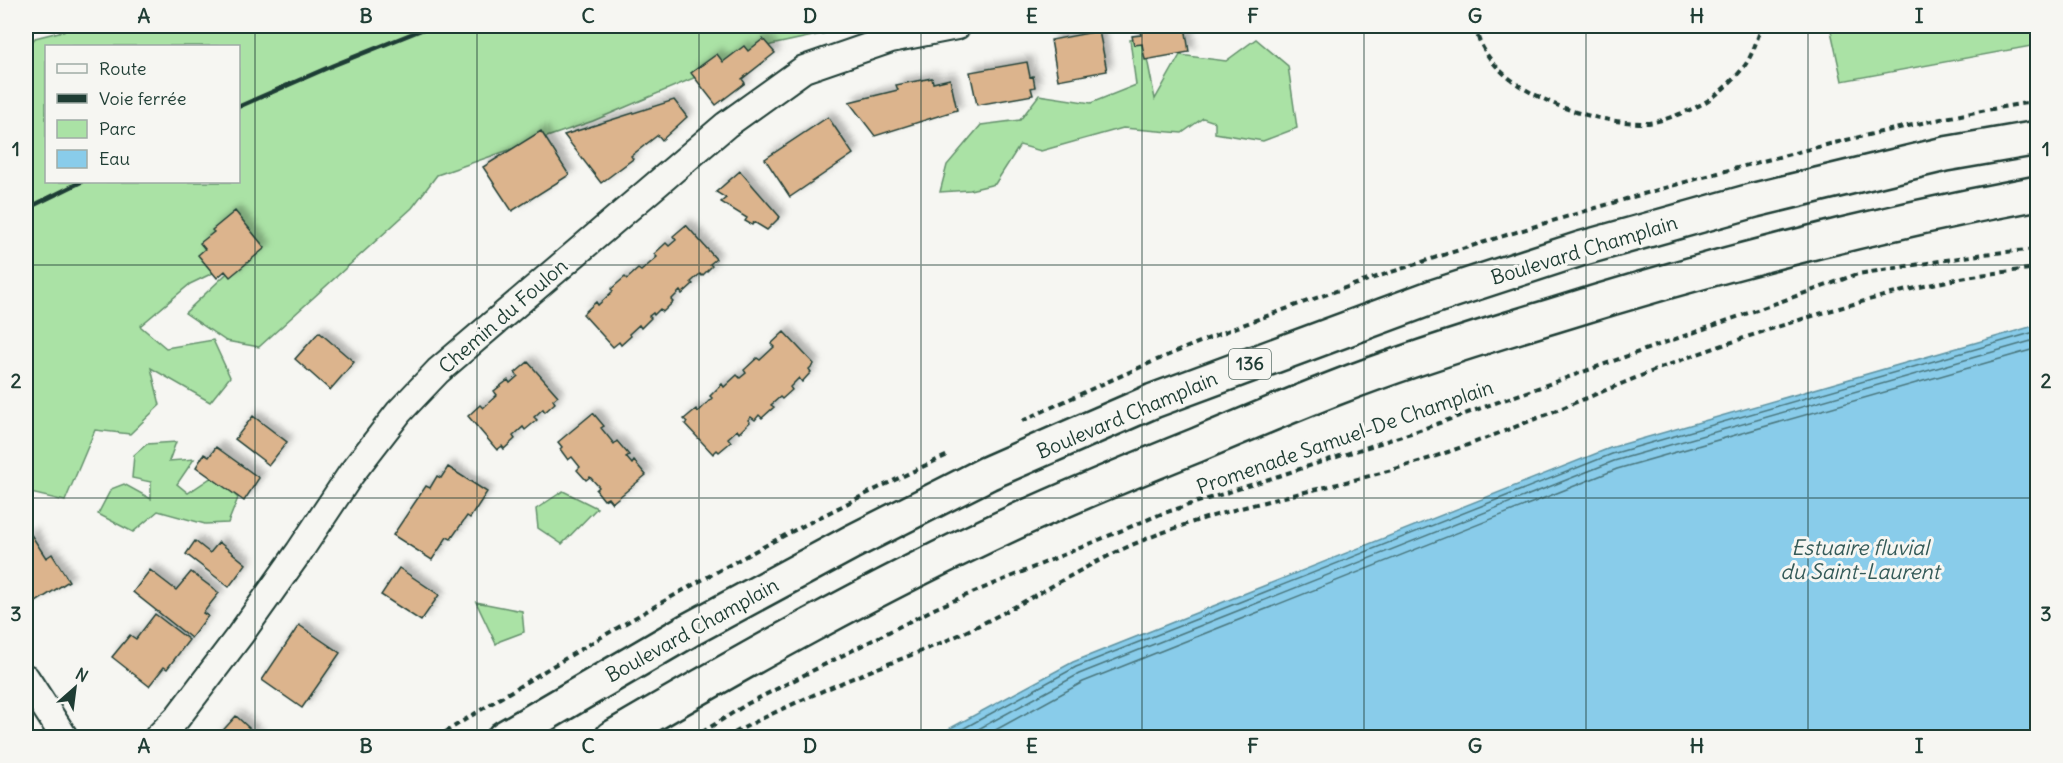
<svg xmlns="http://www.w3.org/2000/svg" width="2063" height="763" viewBox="0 0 2063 763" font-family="Delius,sans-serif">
<defs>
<filter id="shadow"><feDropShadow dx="5.5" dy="-5.5" stdDeviation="3" flood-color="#0004"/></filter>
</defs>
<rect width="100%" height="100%" fill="#f6f6f2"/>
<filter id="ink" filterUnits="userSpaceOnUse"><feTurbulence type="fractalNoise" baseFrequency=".0167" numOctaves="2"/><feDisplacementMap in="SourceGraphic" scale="12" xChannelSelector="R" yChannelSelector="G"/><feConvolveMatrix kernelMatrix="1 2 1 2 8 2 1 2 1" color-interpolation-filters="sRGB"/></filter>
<g filter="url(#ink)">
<path fill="#aae2a5" stroke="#64906c" stroke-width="1.5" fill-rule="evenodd" d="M83,26h776l-88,19 -178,76 -156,54 -25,33 -153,139 -33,-6 -41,-28 57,-54 -52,25 -50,42 26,22 47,-8 17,37 -20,25 -59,-34 9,37 -30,29 -35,-4 -30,71 -39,-9v-442l9,-12zM46,46h192v136h-192z
M1830,26h207v19l-195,36z
M1143,38l12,61 25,-44 46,6 30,-22 32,27 9,62 -34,13 -48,-8v-11l-12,-4 -21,15 -59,-5 -82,23 -21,-6 -25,39 -25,6 -30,2 7,-27 34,-40 39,-5 19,-25 52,8 45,-18 -6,-45z
M176,442l-7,19 25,-2 -17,25 11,9 27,-18 23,23 -10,25 -23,1 -47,-13 -25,21 -35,-18 13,-25 13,-5 27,15v-17l-19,-4 2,-23 13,-11z
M563,491l34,17 -35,36 -24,-16 -2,-19z
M476,602l46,9 2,21 -24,9 -4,3z"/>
<path fill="#89ccea" stroke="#5f93a1" stroke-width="1.5" d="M2037,325v412h-1103l139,-75 537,-214z"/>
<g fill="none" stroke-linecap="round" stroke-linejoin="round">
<path stroke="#49767d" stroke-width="1.5" d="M946,738l130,-71 536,-213 426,-123
M962,738l117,-64 535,-213 424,-122
M981,738l102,-56 534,-213 421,-121"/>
</g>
<path fill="#dcb48d" stroke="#1f3d34" stroke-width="1.5" filter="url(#shadow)" d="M1139,26h46l4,26 -44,8 -3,-16 -8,1 -2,-9 9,-1z
M1099,31l8,40 -49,9 -7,-40z
M763,39l12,14 -33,26 3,4 -29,22 -25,-32 26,-19 6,8 21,-16 4,5z
M1027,62l3,15 3,-1 2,11 -4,1 2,7 -56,10 -7,-33z
M932,78l1,5 17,-4 7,31 -82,26 -26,-34 49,-12 -2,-5z
M674,100l13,17 -25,23 -4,-5 -27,21 2,3 -32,24 -37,-48z
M828,117l25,37 -63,43 -25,-38z
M541,131l28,44 -57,36 -29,-44z
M740,171l40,46 -13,13 -13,-8 -2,3 -7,-4 2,-3 -26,-16 5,-4 -10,-6z
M235,211l30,37 -35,29 -5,-6 -8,7 -19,-23 7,-6 -5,-6 14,-11 -2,-2z
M686,225l30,34 -6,5 2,2 -10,10 -2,-2 -9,8 2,2 -11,10 -2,-3 -9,9 2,2 -10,10 -3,-3 -6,6 -1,-2 -4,3 2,2 -10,10 -2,-3 -10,9 2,2 -10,9 -2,-3 -6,5 -30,-33 13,-12 2,3 15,-14 -2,-2 14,-12 2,2 11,-10 3,2 16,-14 -3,-3 12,-11 3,3 7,-6 -3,-4z
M319,332l35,30 -24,28 -35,-31z
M784,332l30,32 -5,5 2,3 -9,10 -3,-4 -9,9 2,3 -10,9 -2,-2 -9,8 3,2 -12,11 -3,-3 -4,5 -4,-3 -3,3 2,2 -11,11 -2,-3 -9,8 3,4 -12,10 -2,-2 -4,4 -28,-30 2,-2 -3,-3 12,-10 2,3 14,-14 -2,-2 12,-12 2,3 13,-12 3,3 6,-5 -2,-3 13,-12 3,2 14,-13 -3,-3z
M528,362l30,34 -5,4 2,3 -10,9 -2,-3 -9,8 3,3 -12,10 -2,-3 -10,9 2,3 -11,10 -2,-3 -5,4 -29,-34 12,-11 3,3 14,-13 -3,-4 14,-11 2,3 8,-7 -3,-3z
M593,413l11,13 -3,2 13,16 3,-3 12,14 -3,2 6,7 2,-3 12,14 -34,28 -4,-5 -4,2 -8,-10 3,-3 -9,-10 -4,3 -9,-10 3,-3 -8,-10 -4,3 -8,-11 2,-2 -4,-5z
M253,416l34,26 -18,23 -34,-26z
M216,447l43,31 -15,23 -48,-34 8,-13 5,3z
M448,467l39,25 -17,26 -3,-2 -16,23 -4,-2 -15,23 -39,-25 33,-49 4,2 7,-12 4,2z
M30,533l16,25 6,-4 17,27 -36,23 -7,-13v-55z
M195,541l15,12 9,-11 27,22 -17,23 -43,-33z
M399,568l40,27 -18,26 -40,-26z
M150,570l26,20 15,-18 28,21 -16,20 5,3 -17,22 -58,-46z
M155,614l34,26 -22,29 -3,-2 -15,19 -37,-29 18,-22 6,4z
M299,625l41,28 -38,55 -40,-28z
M236,716l24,22h-44z"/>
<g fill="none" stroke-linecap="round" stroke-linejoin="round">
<defs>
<path id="minor" d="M26,678l39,60
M157,738l20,-20 63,-83 59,-83 52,-78 48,-62 39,-41 288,-246 78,-56 87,-30 66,-13"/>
<path id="primary" d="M504,738l185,-108 163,-88 136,-69 165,-72 280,-104 147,-48 175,-49 190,-46 93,-16
M612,738c131,-77 263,-151 401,-215 60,-28 122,-53 184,-78 45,-19 90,-38 136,-56 71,-28 145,-51 219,-73 159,-50 321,-92 486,-123"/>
</defs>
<use href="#minor" stroke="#1f3d34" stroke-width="30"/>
<use href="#primary" stroke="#1f3d34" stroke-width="38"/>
<path stroke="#1f3d34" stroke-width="4" stroke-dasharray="6 4.5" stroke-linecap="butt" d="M1474,26c12,41 41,60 78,77 30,13 62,20 94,20 14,0 52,-15 64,-24 10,-6 26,-22 33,-31 9,-11 14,-29 19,-42
M1022,421c80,-37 160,-74 242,-104 118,-44 240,-82 362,-118 135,-39 272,-75 412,-98
M436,738c166,-105 336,-202 514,-284
M693,738l54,-34 189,-96 225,-94 253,-82 444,-158 126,-20 54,-5
M725,738c45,-25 92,-45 140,-65 35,-14 70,-26 104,-43 62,-29 118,-68 182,-93 96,-38 200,-50 297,-85 80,-28 157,-63 236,-93 85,-31 174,-59 263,-78 30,-7 60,-9 91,-13"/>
<use href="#minor" stroke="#f6f6f2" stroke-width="26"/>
<use href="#primary" stroke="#f6f6f2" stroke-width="33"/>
<path stroke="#1f3d34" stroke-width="4.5" d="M238,107l96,-42 97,-39
M26,209l55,-27"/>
</g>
</g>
<path fill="none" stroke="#1f3d34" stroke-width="1.5" stroke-opacity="0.55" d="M255,26v712M477,26v712M699,26v712M921,26v712M1142,26v712M1364,26v712M1586,26v712M1808,26v712M26,265h2012M26,498h2012"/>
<g text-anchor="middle" stroke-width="6" stroke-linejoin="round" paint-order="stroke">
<rect fill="#f6f6f2" stroke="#60746d" stroke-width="1.5" x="1229" y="349" width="42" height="30" rx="4.5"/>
<g font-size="18" font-weight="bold" fill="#1f3d34">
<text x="1250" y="370">136</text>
</g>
<g font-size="20" fill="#1f3d34" stroke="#f6f6f2">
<text transform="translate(1584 250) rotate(-17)" y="7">Boulevard Champlain</text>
<text transform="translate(503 316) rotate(-41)" y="7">Chemin du Foulon</text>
<text transform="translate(1127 415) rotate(-23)" y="7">Boulevard Champlain</text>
<text transform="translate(1345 437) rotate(-19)" y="7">Promenade Samuel-De Champlain</text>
<text transform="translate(692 630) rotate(-29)" y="7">Boulevard Champlain</text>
</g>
<g font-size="21" font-style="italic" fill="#345a58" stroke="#f6f6f2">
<text x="1860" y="555">Estuaire fluvial<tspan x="1860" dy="24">du Saint-Laurent</tspan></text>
</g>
</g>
<rect width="2063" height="763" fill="none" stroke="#f6f6f2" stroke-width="66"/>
<rect x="45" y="45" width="195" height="138" fill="#f6f6f2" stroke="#a0aca6" stroke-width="1.5"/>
<rect x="57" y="64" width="30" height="9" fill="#f6f6f2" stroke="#a0aca6" stroke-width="1.5"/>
<text x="99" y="75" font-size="18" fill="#1f3d34">Route</text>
<rect x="57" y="94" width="30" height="9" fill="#1f3d34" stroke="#a0aca6" stroke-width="1.5"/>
<text x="99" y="105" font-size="18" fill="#1f3d34">Voie ferrée</text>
<rect x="57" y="120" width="30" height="18" fill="#aae2a5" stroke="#a0aca6" stroke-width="1.5"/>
<text x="99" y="135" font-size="18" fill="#1f3d34">Parc</text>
<rect x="57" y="150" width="30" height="18" fill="#89ccea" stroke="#a0aca6" stroke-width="1.5"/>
<text x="99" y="165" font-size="18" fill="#1f3d34">Eau</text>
<g transform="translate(75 688) rotate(28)" stroke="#f6f6f2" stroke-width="4.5" paint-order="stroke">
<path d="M0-4.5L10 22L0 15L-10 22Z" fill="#1f3d34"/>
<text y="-9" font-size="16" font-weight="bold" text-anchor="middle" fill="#1f3d34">N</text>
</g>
<rect x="33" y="33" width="1997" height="697" fill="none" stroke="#1f3d34" stroke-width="2"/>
<g font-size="20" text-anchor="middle" font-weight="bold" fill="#1f3d34">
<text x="144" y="23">A</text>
<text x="366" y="23">B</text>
<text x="588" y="23">C</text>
<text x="810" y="23">D</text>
<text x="1032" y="23">E</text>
<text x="1253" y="23">F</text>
<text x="1475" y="23">G</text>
<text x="1697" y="23">H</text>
<text x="1919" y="23">I</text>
<text x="16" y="156">1</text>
<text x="2046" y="156">1</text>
<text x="16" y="388">2</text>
<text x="2046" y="388">2</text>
<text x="16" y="621">3</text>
<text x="2046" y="621">3</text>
<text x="144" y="753">A</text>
<text x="366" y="753">B</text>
<text x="588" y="753">C</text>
<text x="810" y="753">D</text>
<text x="1032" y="753">E</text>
<text x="1253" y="753">F</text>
<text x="1475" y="753">G</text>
<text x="1697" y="753">H</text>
<text x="1919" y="753">I</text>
</g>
</svg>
